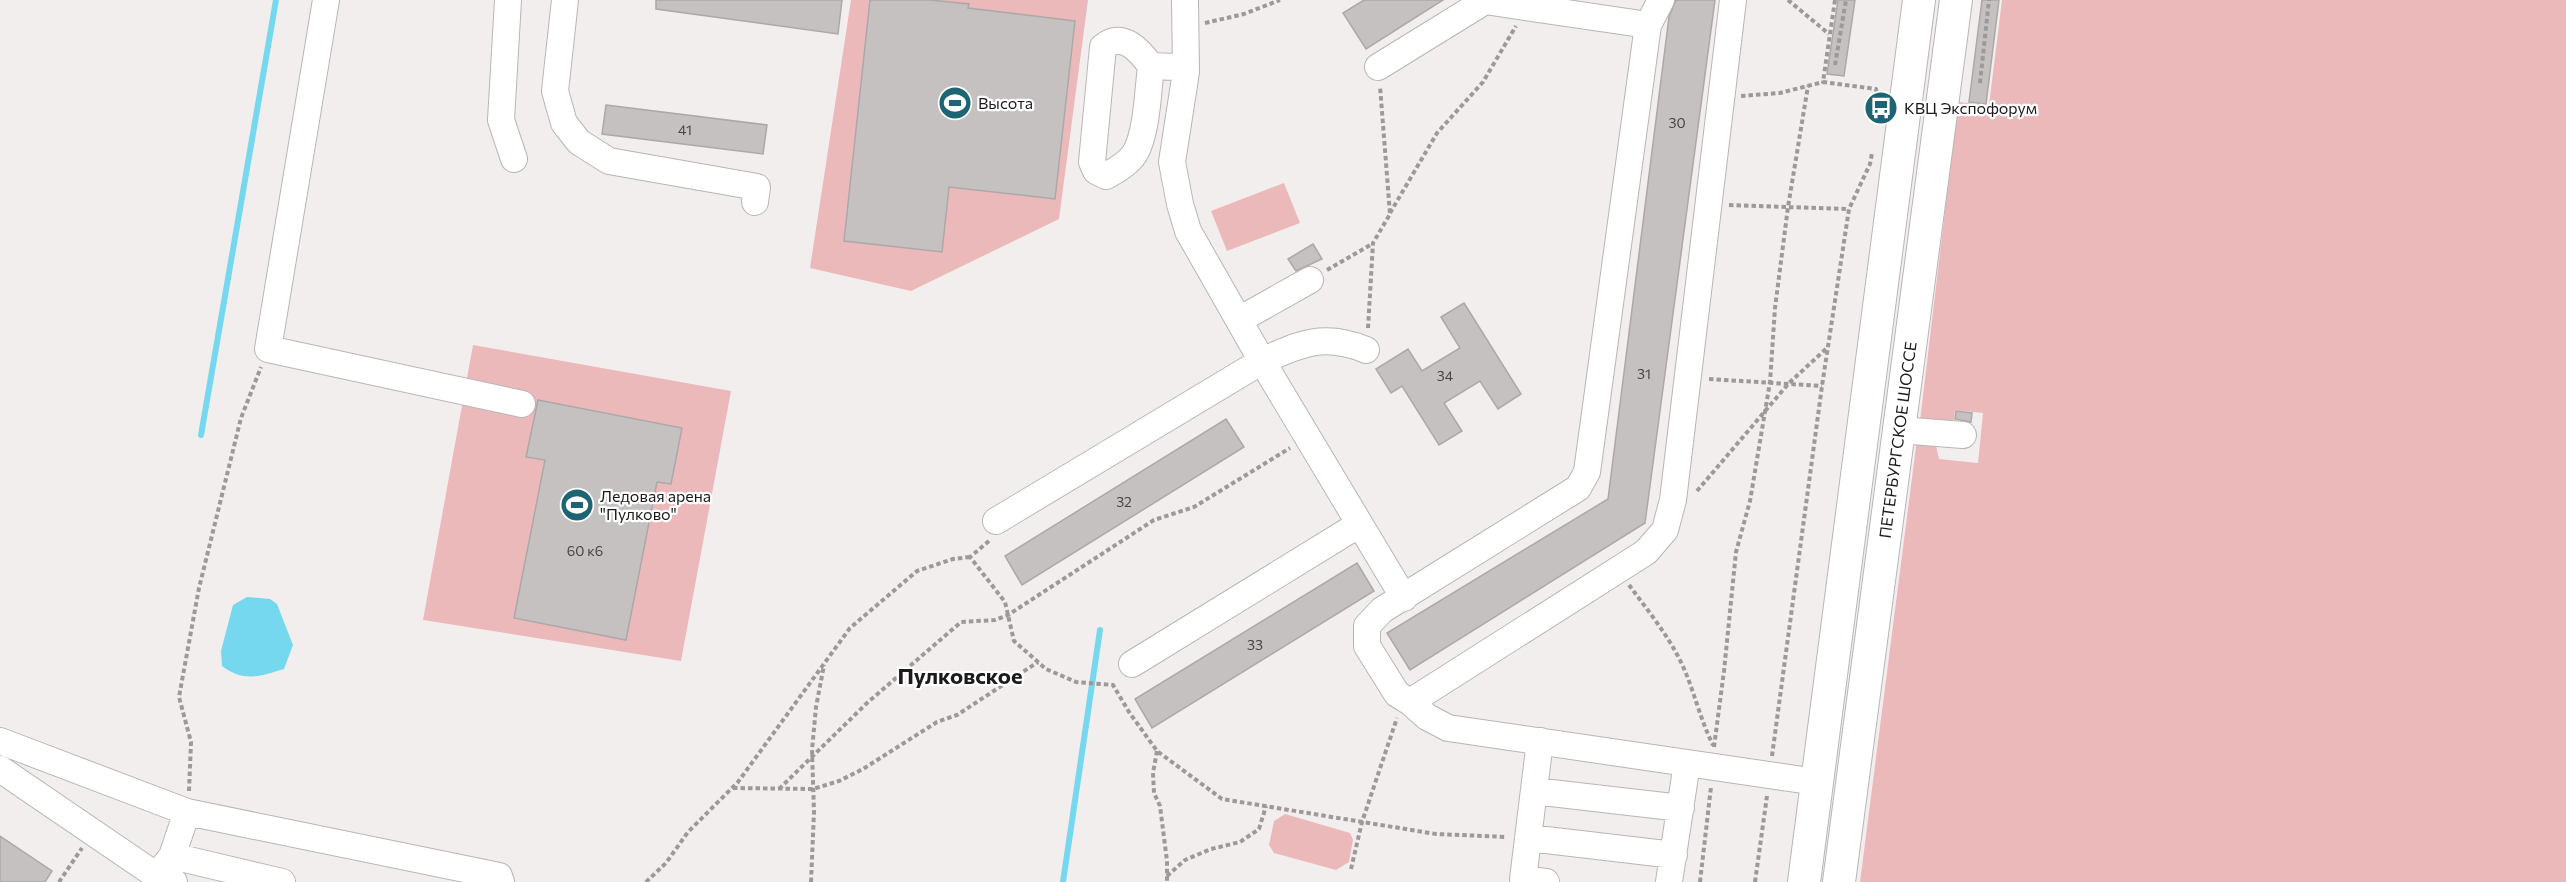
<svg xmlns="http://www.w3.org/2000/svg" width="2566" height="882" viewBox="0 0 2566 882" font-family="Commissioner,sans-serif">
<rect width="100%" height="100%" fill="#f3eeee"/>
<path fill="#ecb9bb" d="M851,0h237l-29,219 -148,72 -101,-23z
M2002,0h564v882h-706l57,-443 18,2 4,18 39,4 5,-50 -28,-3 -2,15 -33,-4 38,-319 31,3z
M1284,183l16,40 -73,28 -16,-40z
M473,345l258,46 -50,270 -258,-41z
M1285,814l65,19 3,7 -4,22 -13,8 -62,-17 -5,-8 5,-24z"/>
<path fill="#76d8ef" d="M247,597l23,2 7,5 16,41 -9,24c-26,8 -40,13 -62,-3l-1,-15 12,-46z"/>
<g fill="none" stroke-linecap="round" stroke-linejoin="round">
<path stroke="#76d8ef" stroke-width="6" d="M201,435l75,-435
M1063,882l37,-252"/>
</g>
<path fill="#c5c1c1" stroke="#ada8a8" stroke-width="1.5" d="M656,0h186l-4,34 -182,-25z
M870,0h60l39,4 -1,4 107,13 -20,178 -106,-12 -7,65 -98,-11z
M1364,0h79l-77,49 -23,-36z
M1676,0h39l-70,523 -235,147 -23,-37 221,-134 61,-482z
M1838,0h17l-11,76 -17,-2z
M1982,0h17l-13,104 -17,-2z
M606,105l161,20 -4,29 -161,-20z
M1313,244l9,15 -26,12 -8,-12z
M1464,303l57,91 -23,15 -18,-28 -36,22 18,28 -23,14 -37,-59 -11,7 -15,-24 32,-20 14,22 38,-23 -19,-31z
M538,400l144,28 -11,56 -14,-2 -31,158 -112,-22 31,-158 -19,-3z
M1956,411l16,2 -1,9 -16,-3z
M1226,419l18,28 -222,138 -17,-29z
M1357,563l17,28 -222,137 -17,-29z
M0,836l52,35 -7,11h-45z"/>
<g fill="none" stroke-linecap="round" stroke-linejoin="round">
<defs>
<path id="minor" d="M326,0l-58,349 254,55
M508,0l-7,120 13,39
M565,0l-10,91 9,32 15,19 30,19 148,26 -2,15
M1185,0l1,72 -14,90 8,42 8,27 74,130 142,237
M1648,25l13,-25
M1151,66c-3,24 -4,67 -16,87 -6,10 -18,17 -29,23l-10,-5 -4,-9 11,-115c19,-17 37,4 48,19l25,1 10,-5
M1378,67l107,-66 163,24 -61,447 -9,16 -196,122 -15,16v20l30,48 13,8 17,15 21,11 369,54
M1239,320l71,-40
M1899,430l64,5
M996,521l266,-160c39,-18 63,-28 104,-11
M1132,664l226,-139
M1410,702l236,-150 19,-22 8,-30 60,-500
M0,741l187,71
M1540,741l-17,138 23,3
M0,769l157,107 17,6
M1534,791l147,17
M1529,838l145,17
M172,856l15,-44 312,64 2,6
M162,869l10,-13 110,26
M1669,882l18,-119"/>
<g id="major">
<path d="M1804,882l115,-882"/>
<path id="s1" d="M1839,882l117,-882"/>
</g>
</defs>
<use href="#minor" stroke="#b9b5b5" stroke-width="28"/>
<use href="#major" stroke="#b9b5b5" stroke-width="34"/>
<path stroke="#9d9999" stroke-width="4" stroke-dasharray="4.5 3" stroke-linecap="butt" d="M1788,0l41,34
M1835,0l-12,82 53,7 3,18
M1205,23l39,-9 36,-14
M1835,65l11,-65
M1980,83l9,-83
M1741,96l39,-3 43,-11
M1729,205l120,4
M1390,213l47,-80 46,-51 33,-56
M1327,270l45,-26
M1368,328l5,-85 17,-29 -10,-128
M1709,379l113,7
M1697,491l92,-108 38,-35
M989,541l-19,16 35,45 9,39 32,28 30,13 37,3 16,27 28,39 65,48 214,35 71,3
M1629,585c20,27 43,55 56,86 10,24 16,50 28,74
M1714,747l10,-76 12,-119 14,-51 20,-119 5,-74 13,-101 20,-121
M1157,751l-4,22 1,20 6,13 7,55v21
M1772,756l50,-370 27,-177 21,-45 2,-11
M733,788l80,1 26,-8 24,-12 74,-47 20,-7 81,-53
M779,789l88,-86 94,-81 34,-2 13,-5 146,-95 40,-13 96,-59
M189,791l2,-49 -12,-45 20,-109 42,-170 20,-51
M1351,869l11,-47 35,-104
M1167,876l18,-16 26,-11 29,-7 19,-13 7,-23
M59,882l23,-34
M646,882l20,-19 22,-31 50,-50 112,-154 67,-57 36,-12 17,-2
M811,882l3,-70 -2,-62 4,-43 8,-42
M1700,882l11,-95
M1755,882l12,-86"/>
<use href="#minor" stroke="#fff" stroke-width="26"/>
<use href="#major" stroke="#fff" stroke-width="32"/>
</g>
<defs>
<symbol id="stadium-disc" viewBox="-11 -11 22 22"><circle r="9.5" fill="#1d6573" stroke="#fff"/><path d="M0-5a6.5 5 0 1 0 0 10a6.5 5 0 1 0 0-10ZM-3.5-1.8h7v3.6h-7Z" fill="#fff"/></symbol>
<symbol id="bus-disc" viewBox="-11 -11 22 22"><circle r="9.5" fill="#1d6573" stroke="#fff"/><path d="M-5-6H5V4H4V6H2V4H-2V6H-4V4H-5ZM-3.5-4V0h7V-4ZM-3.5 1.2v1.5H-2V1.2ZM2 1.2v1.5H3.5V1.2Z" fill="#fff"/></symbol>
</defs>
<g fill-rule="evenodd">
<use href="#stadium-disc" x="936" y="84" width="38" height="38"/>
<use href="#bus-disc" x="1862" y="89" width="38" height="38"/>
<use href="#stadium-disc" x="558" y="486" width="38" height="38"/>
</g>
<g text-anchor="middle" stroke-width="4.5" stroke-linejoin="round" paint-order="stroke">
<g font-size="14" fill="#464444">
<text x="1677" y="128">30</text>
<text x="685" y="135">41</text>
<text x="1644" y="379">31</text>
<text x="1445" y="381">34</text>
<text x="1124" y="507">32</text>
<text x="585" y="556">60 к6</text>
<text x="1255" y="650">33</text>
</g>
<g font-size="16" fill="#1c1a1a" stroke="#fff" text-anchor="start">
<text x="978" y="109">Высота</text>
<text x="1904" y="114">КВЦ Экспофорум</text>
<text x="600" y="502">Ледовая арена<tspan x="600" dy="18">"Пулково"</tspan></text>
</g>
<g font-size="16" fill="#1c1a1a" stroke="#fff">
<text dy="6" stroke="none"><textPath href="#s1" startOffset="446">ПЕТЕРБУРГСКОЕ ШОССЕ</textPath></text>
</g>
<g font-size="22" font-weight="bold" fill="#1c1a1a" stroke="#fff">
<text x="960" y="684">Пулковское</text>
</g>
</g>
</svg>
